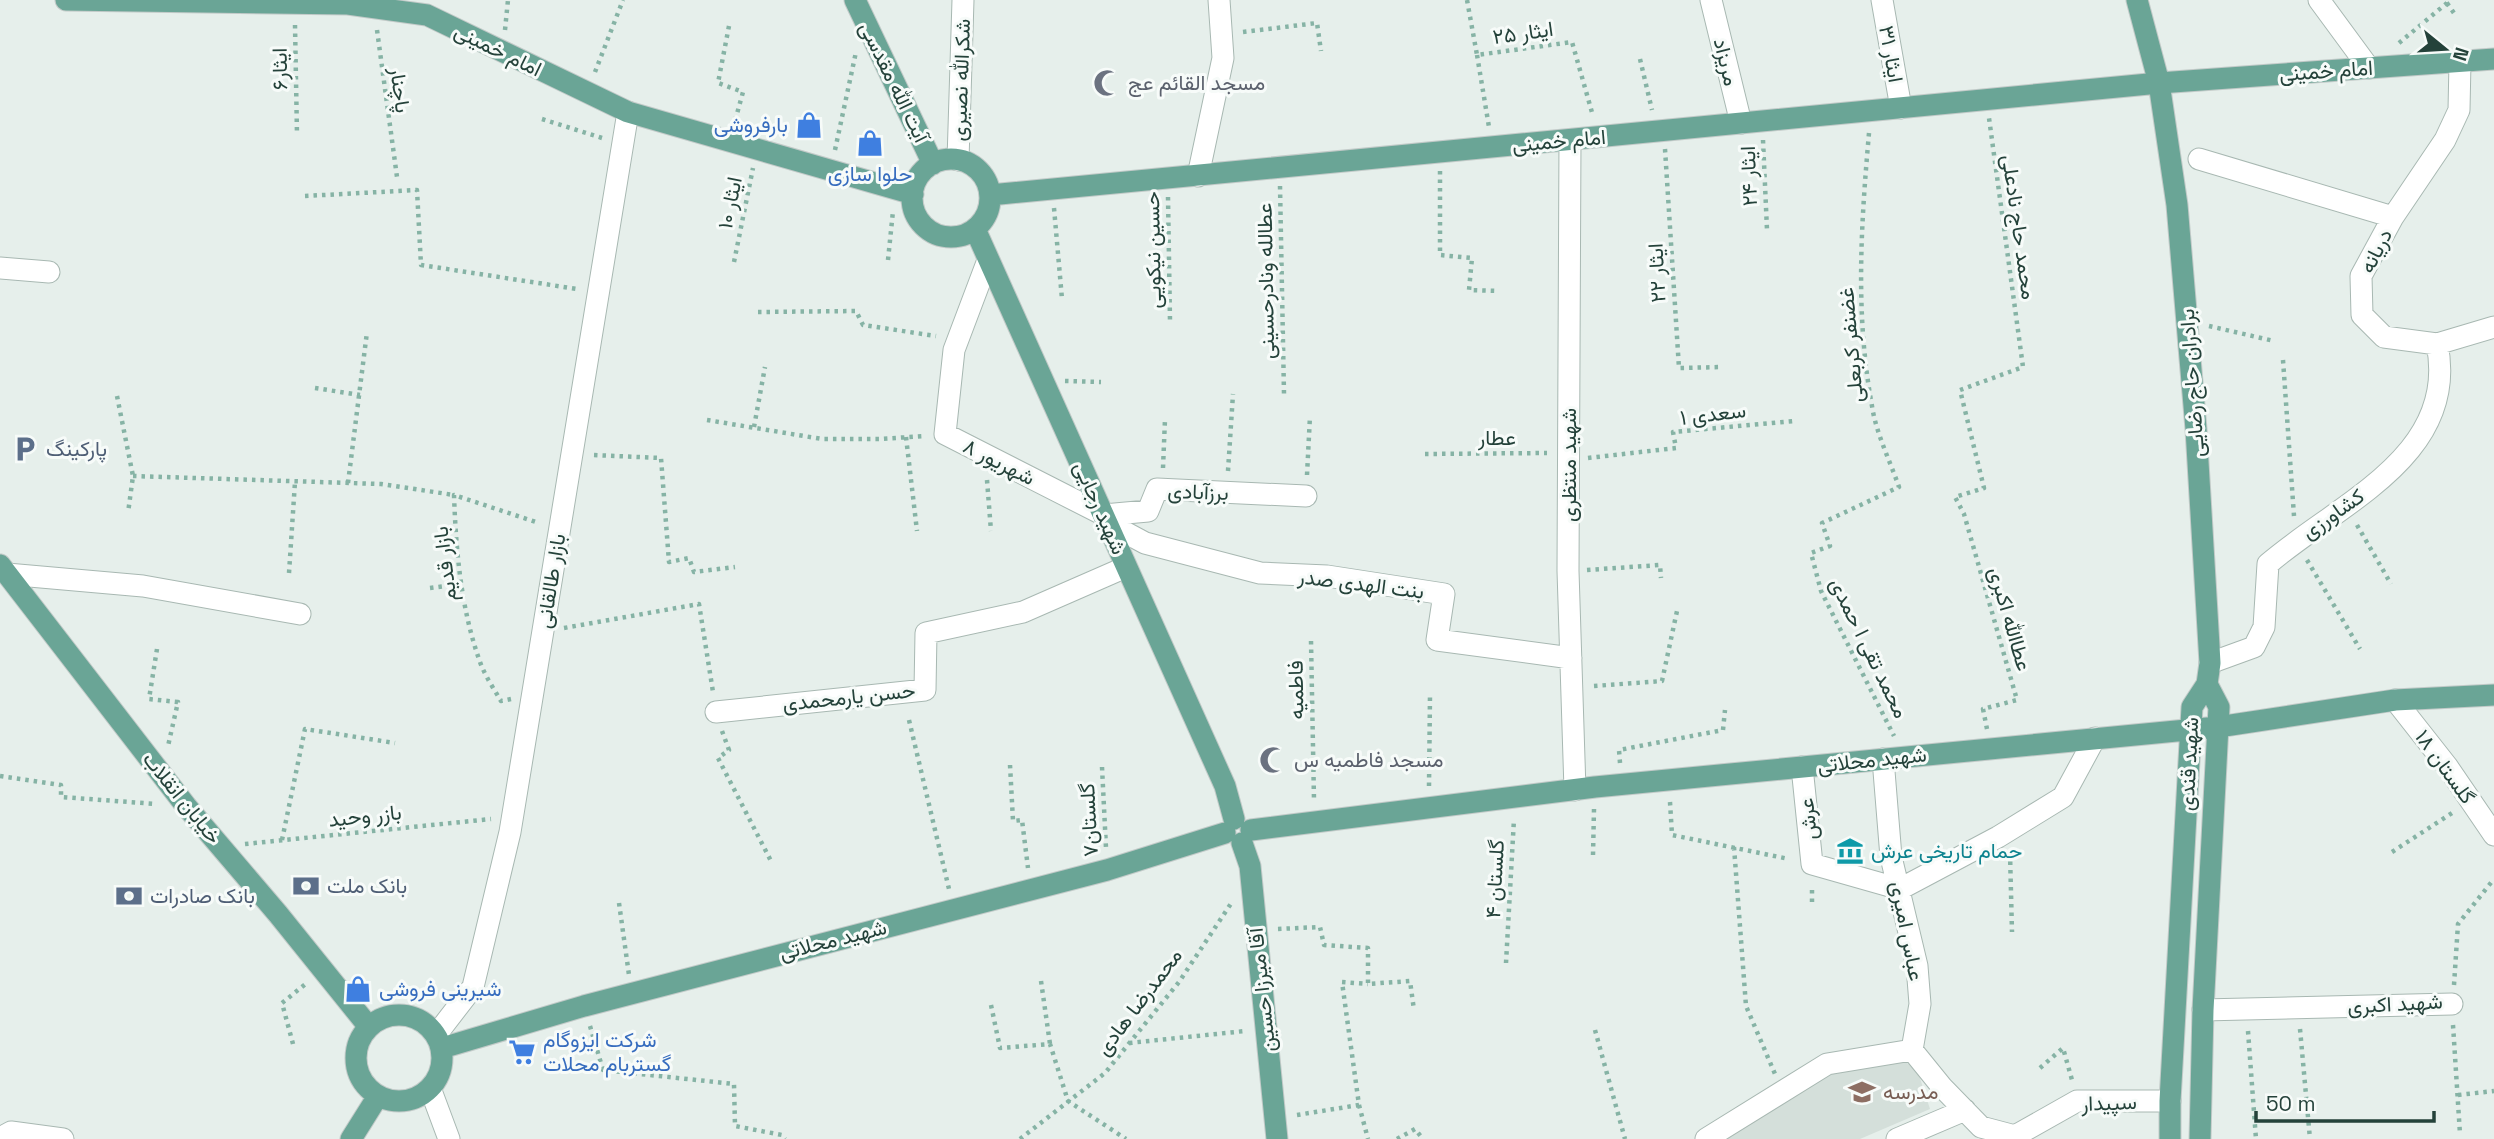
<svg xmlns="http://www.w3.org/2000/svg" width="2494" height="1139" viewBox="0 0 2494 1139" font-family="'Space Grotesk',Vazirmatn,sans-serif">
<rect width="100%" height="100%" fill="#e6efeb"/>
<path fill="#d4dfda" d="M1897,1057l20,12 13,40 -70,30h-136l103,-65z"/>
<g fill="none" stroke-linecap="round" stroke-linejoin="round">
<defs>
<path id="minor" d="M1711,0l30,123
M1882,0l19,108
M2319,0l50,68
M2460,62l-1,48 -14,30 -52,77 -32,59 1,39 22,22 53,7 57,-17
M1570,140l-2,431 7,219
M2199,159l194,58
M958,160l5,-160
M1198,176l25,-118 -4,-58
M988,260l-34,90 -9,84 159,81 44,-4 9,-22 149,7
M0,268l49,4
M1106,522l39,21 115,30 67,3 117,18 -7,46 134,18
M7,574l136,12 157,28
M2210,663l44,-16 10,-20 4,-63c69,-60 192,-108 169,-220
M2395,700l52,66 47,69
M716,712l209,-22 1,-57 97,-21 103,-45
M1883,759l8,98 26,109 3,38 -8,46 30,37 39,40 34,9
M1802,767l10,97 88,25 98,-52 65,-40 32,-59
M2203,1010l249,-6
M436,1035l37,-48 37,-155 118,-720
M430,1088l19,51
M2015,1136l62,-35h93
M0,1138l11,-6 52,7
M1706,1139l121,-75 85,-14
M1897,1139l68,-29"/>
<path id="major" d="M66,0l282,4 79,11 201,97 285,82
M855,0l78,164
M2137,0l22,83 18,122 19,224 14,234 -3,21 -15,23 -22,394v38
M912 198a39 39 0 1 1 78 0a39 39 0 1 1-78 0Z
M990,195l1169,-112 335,-24
M975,229l250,557 9,33
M0,565l186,241 92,108 91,113
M1251,830l344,-43 623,-60 177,-27 99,-5
M1242,843l8,23 27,273
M356 1058a43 43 0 1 1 86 0a43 43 0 1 1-86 0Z
M442,1048l142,-42 523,-136 118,-37
M351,1139l27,-43
M2200,1139l3,-129 16,-303 -12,-23"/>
</defs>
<use href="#minor" stroke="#a8b8b2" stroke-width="23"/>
<use href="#major" stroke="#c2cac8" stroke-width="23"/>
<path stroke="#86b3a5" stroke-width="4.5" stroke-dasharray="3.5 5" stroke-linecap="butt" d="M1467,0l10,55 95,-13 21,74
M2447,3l9,13
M295,25l2,110
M729,26l-11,57 25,9 -8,29
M377,30l20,147
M505,30l3,-30
M1243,32l74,-9 4,28
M2399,43l48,-40 -2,-3
M1477,55l12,72
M1640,59l12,51
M595,72l28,-72
M542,119l60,19
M1869,133c-8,92 -14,181 3,273 4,27 18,55 27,81l-77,36 8,23 -19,7 10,38 73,145
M1763,140l4,90
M1665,149l14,219 44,-1
M835,150l21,-98
M1440,171v84l32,3 -3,32 29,1
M1280,186l4,208
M305,196l112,-6 4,75 156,24
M1168,197l2,124
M1054,208l8,91
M888,260l5,-49
M734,262l19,-94
M758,312l98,-1 7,14 73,11
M2209,326l65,15
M2283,360l11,156
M1065,381l36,1
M315,388l45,7
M117,396l16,80 -5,37
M707,420l115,19h57l47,-3
M754,427l11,-60
M906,437l11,94
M1425,454l122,-1
M594,455l67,3 8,104 20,-4 5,14 41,-5
M1588,458l88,-10 -3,-16 121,-11
M1163,468l2,-49
M1228,471l5,-77
M1307,475l3,-59
M133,476l248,8 73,11
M987,480l4,51
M348,483l19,-151
M2357,525l34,59
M2307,560l53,89
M1587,570l73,-5 1,13
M289,573l6,-91
M430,588l31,-4
M564,628l135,-24 14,88
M1311,641l3,159
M157,649l-8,50 29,3 -10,44
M1594,686l68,-5 15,-70
M511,699l-10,2c-7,-12 -16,-25 -21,-39 -19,-53 -24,-110 -26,-167l85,28
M909,720l40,169
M1987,729l-4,-20 34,-9 -53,-186 -9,-17 29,-9 -24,-98 63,-23 -34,-249
M722,731l7,19 -11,8 54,105
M1620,763l-1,-13 104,-20 2,-20
M1010,765l3,56 9,-1 6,48
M1102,767l4,81
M0,776l61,9v12l96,7
M1429,786l1,-91
M1670,802l2,33 117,24
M282,840l23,-111 90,14
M245,844l246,-25
M1734,847l12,159 29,68
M2392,852l60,-39
M2010,853l2,79
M1593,855l1,-46
M1812,902v-15
M619,903l10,72
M1278,929l42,-2 4,18 44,3v36l42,-3 4,29
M1506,963l8,-144
M1041,981l9,63
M2454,985l4,-61 36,-45
M991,1005l9,43 50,-4 18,57 58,38
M2453,1025l7,109
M590,1026l13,44 131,14 1,42 47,9 3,4
M2300,1029l10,110
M1595,1030l30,109
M2248,1031l8,108
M1129,1043l116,-12
M293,1044l-11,-41 26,-21
M2040,1068l23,-20 9,32
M2458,1095l36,-4
M1359,1105l9,34
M1297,1115l62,-10 -17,-123 26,2
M1020,1139l85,-66 74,-91 53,-80
M1397,1139l18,-10 8,10"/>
<use href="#minor" stroke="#fff" stroke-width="21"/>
<use href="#major" stroke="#6aa596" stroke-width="21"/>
</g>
<defs>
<symbol id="mosque-bare" viewBox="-9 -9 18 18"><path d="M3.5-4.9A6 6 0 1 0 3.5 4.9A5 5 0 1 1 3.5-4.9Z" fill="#6b7280" stroke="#f7fbf9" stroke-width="2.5" paint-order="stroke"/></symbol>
<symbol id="shop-bare" viewBox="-9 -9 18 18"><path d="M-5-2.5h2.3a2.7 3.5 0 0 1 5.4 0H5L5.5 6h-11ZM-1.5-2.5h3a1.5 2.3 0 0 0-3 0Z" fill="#3f7fe0" stroke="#f7fbf9" stroke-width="2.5" paint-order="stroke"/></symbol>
<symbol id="parking-bare" viewBox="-9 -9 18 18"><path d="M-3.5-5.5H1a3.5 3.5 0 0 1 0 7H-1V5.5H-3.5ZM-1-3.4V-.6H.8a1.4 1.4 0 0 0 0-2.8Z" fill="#5c6f8a" stroke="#f7fbf9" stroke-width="2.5" paint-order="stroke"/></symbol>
<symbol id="museum-bare" viewBox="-9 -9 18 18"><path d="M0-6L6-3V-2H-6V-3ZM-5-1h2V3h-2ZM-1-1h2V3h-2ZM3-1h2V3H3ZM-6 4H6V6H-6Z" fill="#0f9aa8" stroke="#f7fbf9" stroke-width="2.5" paint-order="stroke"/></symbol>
<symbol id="bank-bare" viewBox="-9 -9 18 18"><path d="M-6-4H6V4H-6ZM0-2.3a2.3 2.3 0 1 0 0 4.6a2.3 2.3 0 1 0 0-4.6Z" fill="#5c6f8a" stroke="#f7fbf9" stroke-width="2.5" paint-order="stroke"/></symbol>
<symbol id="supermarket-bare" viewBox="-9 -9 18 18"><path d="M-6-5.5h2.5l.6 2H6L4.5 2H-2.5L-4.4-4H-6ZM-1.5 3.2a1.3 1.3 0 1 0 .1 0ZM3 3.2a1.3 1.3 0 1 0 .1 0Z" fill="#3f7fe0" stroke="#f7fbf9" stroke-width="2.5" paint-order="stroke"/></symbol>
<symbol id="school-bare" viewBox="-9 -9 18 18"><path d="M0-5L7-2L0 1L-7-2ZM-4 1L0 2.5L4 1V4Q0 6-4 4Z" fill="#8d6e63" stroke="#f7fbf9" stroke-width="2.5" paint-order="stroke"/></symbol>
</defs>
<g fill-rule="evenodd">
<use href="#mosque-bare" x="1088" y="64" width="38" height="38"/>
<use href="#shop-bare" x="790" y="106" width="38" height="38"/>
<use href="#shop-bare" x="851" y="124" width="38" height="38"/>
<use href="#parking-bare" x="6" y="430" width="38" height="38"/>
<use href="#mosque-bare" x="1254" y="741" width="38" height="38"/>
<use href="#museum-bare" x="1831" y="832" width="38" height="38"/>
<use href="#bank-bare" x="287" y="867" width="38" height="38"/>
<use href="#bank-bare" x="110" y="877" width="38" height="38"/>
<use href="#shop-bare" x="339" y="970" width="38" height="38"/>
<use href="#supermarket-bare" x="503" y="1033" width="38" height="38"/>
<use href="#school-bare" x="1843" y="1073" width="38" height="38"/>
</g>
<g text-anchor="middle" stroke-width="6" stroke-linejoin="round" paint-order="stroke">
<g font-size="21" fill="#24423a" stroke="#f7fbf9">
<text transform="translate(1523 33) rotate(-8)" y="7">ایثار ۲۵</text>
<text transform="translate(498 50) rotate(26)" y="7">امام خمینی</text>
<text transform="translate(1891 54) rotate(80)" y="7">ایثار ۳۱</text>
<text transform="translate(1726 62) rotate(76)" y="7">مریزاد</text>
<text transform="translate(280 69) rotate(-91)" y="7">ایثار۶</text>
<text transform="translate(2326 71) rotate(-4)" y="7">امام خمینی</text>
<text transform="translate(961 80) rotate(-88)" y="7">شکرالله نصیری</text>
<text transform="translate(894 82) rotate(64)" y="7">آیت الله مقدسی</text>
<text transform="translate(400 90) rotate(82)" y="7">پاچنار</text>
<text transform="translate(1559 141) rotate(-5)" y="7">امام خمینی</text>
<text transform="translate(1749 176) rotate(-92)" y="7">ایثار ۲۴</text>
<text transform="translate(730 203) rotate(-79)" y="7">ایثار ۱۰</text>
<text transform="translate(2019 227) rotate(82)" y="7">محمد حاج نادعلی</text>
<text transform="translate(1153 250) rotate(-91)" y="7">حسین نیکویی</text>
<text transform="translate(2376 251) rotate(-63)" y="7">دریانه</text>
<text transform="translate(1657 273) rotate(-93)" y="7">ایثار ۲۲</text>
<text transform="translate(1266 281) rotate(-91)" y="7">عطالله ونادرحسینی</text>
<text transform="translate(1851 345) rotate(-95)" y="7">غضنفر کربعلی</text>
<text transform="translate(2192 383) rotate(-94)" y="7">برادران حاج رضایی</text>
<text transform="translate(1713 414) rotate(-7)" y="7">سعدی ۱</text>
<text x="1497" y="445">عطار</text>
<text transform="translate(999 462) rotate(27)" y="7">۸ شهریور</text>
<text transform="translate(1569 465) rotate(-90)" y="7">شهید منتظری</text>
<text transform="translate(1198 492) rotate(2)" y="7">برزآبادی</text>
<text transform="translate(1100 508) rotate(66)" y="7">شهید رجایی</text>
<text transform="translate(2333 514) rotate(-35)" y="7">کشاورزی</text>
<text transform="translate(445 564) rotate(-97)" y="7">بازار قدیم</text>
<text transform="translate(551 581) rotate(-81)" y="7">بازار طالقانی</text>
<text transform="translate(1361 584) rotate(7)" y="7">بنت الهدی صدر</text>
<text transform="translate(2010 619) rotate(74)" y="7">عطاالله اکبری</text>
<text transform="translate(1869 648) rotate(64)" y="7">محمد تقی ا حمدی</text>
<text transform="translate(1296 690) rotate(-91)" y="7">فاطمیه</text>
<text transform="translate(849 697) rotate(-6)" y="7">حسن یارمحمدی</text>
<text transform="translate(1872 760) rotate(-6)" y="7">شهید محلاتی</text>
<text transform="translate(2189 764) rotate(-87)" y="7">شهید قندی</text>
<text transform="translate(2445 767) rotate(54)" y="7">گلستان ۱۸</text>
<text transform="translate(182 798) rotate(51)" y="7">خیابان انقلاب</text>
<text transform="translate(365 816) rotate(-6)" y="7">بازر وحید</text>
<text transform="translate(1808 819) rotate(-96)" y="7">عرش</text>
<text transform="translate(1089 820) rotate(-93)" y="7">گلستان۷</text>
<text transform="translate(1495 879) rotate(-87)" y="7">گلستان ۴</text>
<text transform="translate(1907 931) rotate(79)" y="7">عباس امیری</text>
<text transform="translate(833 940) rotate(-14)" y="7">شهید محلاتی</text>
<text transform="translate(1262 990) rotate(-96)" y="7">آقا میرزا حسین</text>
<text transform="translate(1139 1002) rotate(-53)" y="7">محمدرضا هادی</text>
<text transform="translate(2395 1004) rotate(-3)" y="7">شهید اکبری</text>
<text transform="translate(2109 1103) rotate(-2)" y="7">سپیدار</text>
</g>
<g font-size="21" fill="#5b616d" stroke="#f7fbf9" text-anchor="start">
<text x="1128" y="90">مسجد القائم عج</text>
<text x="1294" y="767">مسجد فاطمیه س</text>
</g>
<g font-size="21" fill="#366cbe" stroke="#f7fbf9" text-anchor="start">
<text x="788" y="132" text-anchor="end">بارفروشی</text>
<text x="870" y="181" text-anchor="middle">حلوا سازی</text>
<text x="379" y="996">شیرینی فروشی</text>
<text x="543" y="1047">شرکت ایزوگام<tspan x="543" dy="24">گستربام محلات</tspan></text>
</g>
<g font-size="21" fill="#4e5e75" stroke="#f7fbf9" text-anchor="start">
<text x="46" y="456">پارکینگ</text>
<text x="327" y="893">بانک ملت</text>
<text x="150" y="903">بانک صادرات</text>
</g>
<g font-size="21" fill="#0d838f" stroke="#f7fbf9" text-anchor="start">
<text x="1871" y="858">حمام تاریخی عرش</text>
</g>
<g font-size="21" fill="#785e54" stroke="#f7fbf9" text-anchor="start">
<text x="1883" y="1099">مدرسه</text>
</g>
</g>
<g transform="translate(2445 49) rotate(108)" stroke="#f7fbf9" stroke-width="5" paint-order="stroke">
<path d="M0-5L12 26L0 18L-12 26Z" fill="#24423a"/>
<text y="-10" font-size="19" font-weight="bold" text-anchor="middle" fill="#24423a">N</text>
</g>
<path d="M2256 1111v10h178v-10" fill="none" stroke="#24423a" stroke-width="3.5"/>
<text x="2266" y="1111" font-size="21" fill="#24423a" stroke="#f7fbf9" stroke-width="5" paint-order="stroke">50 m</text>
</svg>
